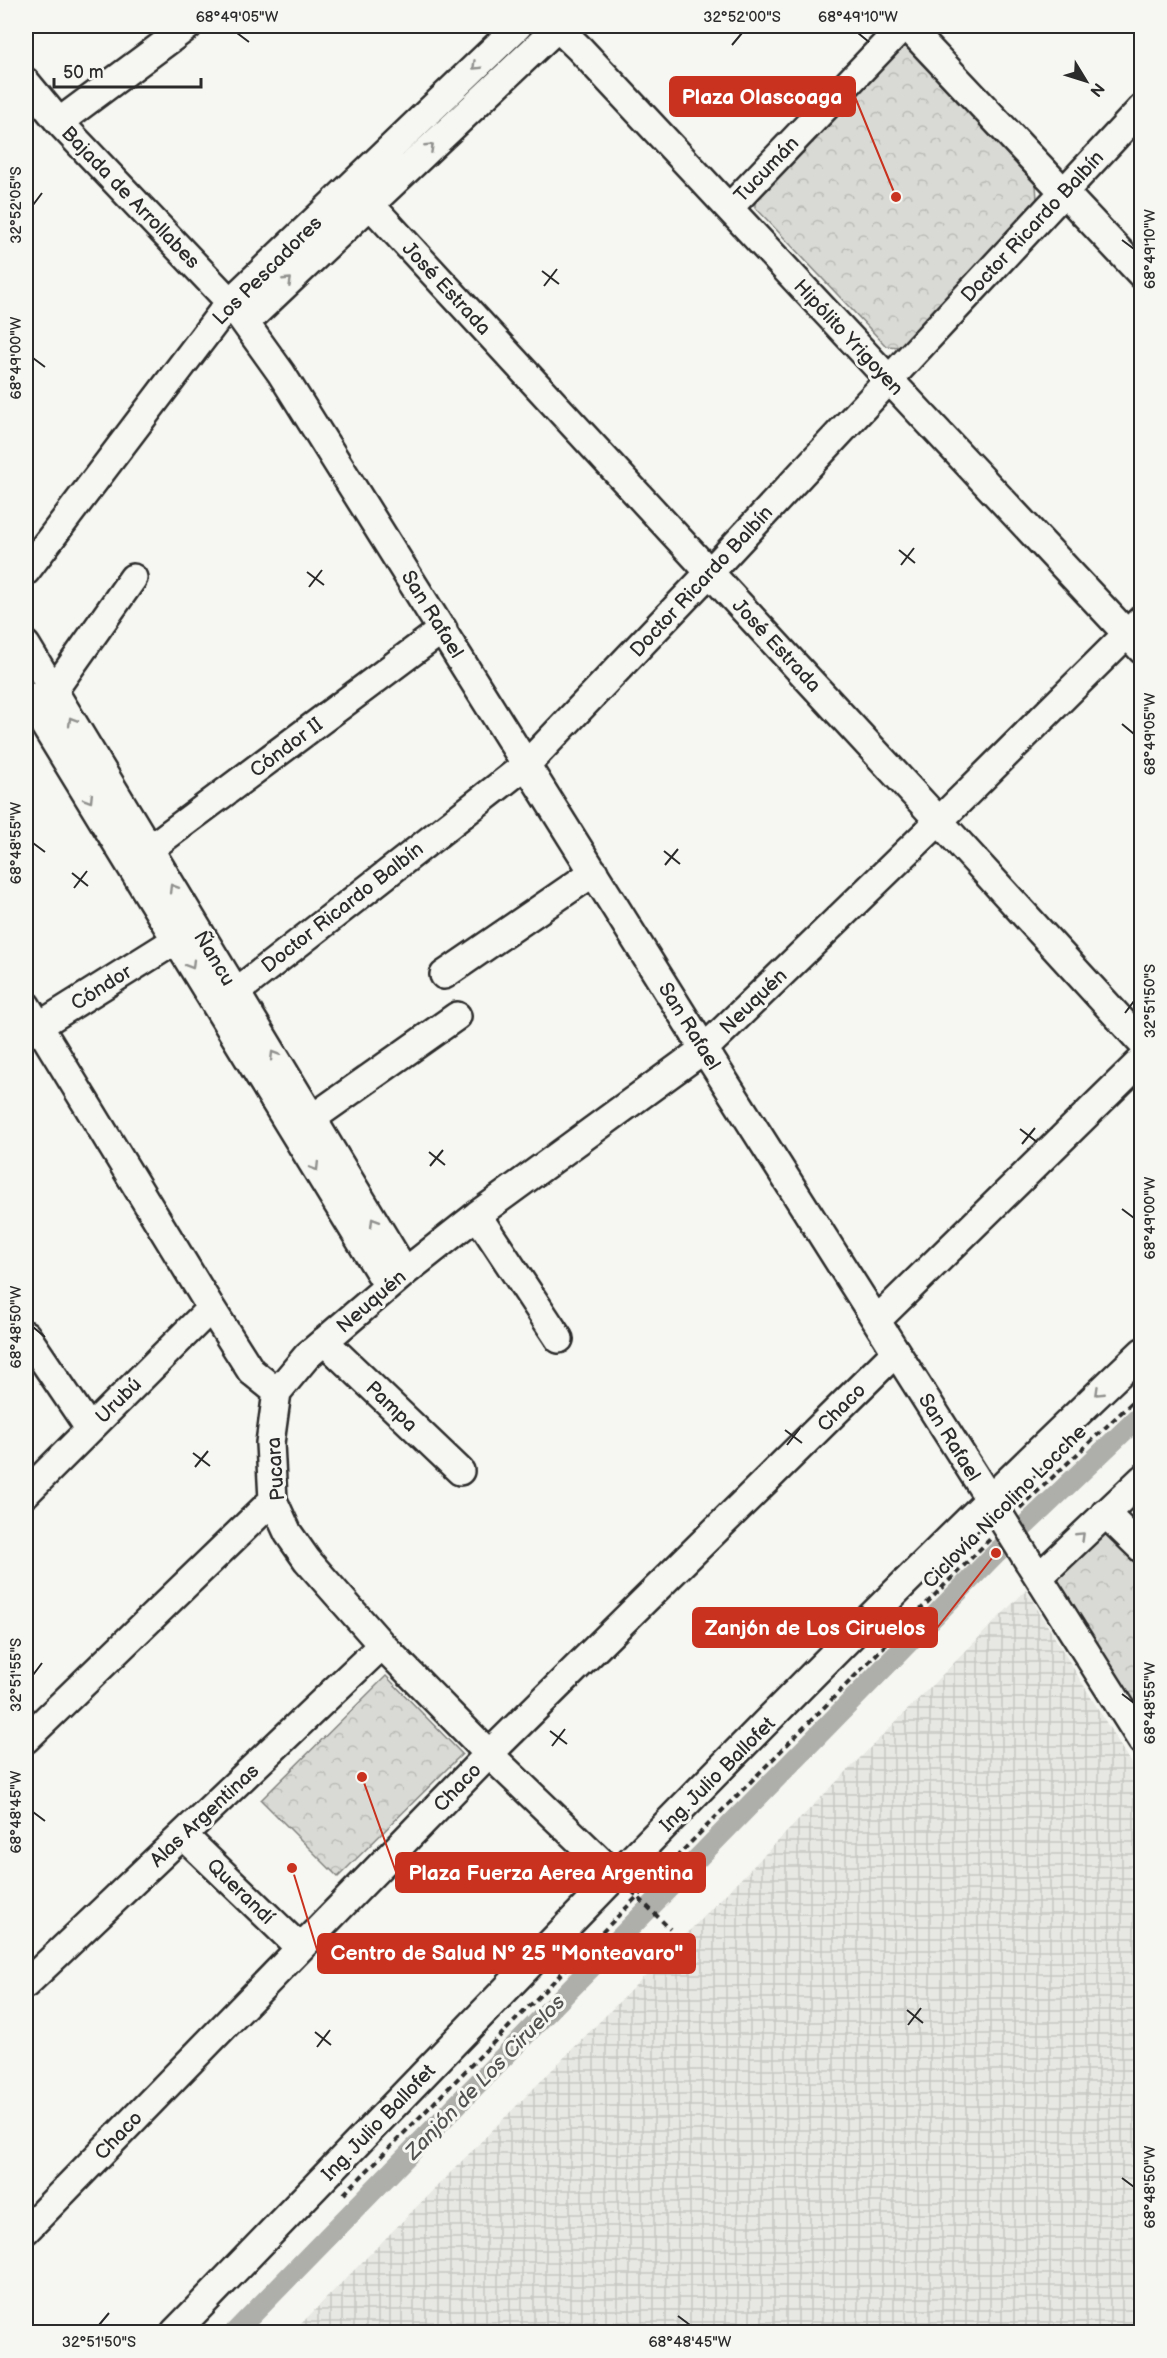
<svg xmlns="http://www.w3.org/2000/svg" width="1167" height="2358" viewBox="0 0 1167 2358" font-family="'Balsamiq Sans',sans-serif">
<defs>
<pattern id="industrial-grid" width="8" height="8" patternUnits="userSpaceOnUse" patternTransform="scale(1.5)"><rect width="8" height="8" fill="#e7e7e3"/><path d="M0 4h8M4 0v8" fill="none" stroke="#c6c6c3"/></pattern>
<pattern id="park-crowns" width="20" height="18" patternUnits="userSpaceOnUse" patternTransform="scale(1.5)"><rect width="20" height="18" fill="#d9d9d5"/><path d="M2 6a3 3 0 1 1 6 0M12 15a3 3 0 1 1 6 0" fill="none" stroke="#babab7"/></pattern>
</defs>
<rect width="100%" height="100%" fill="#f6f6f2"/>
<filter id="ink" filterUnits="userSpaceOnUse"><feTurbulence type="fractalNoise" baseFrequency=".0167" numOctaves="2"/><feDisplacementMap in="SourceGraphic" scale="12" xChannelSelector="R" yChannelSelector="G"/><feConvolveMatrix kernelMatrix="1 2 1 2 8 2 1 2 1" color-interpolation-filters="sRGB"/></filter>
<g filter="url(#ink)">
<path fill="url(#industrial-grid)" d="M1026,1590l115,190v552h-848z"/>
<path fill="url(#park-crowns)" stroke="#828280" stroke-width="1.5" d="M896,46h9l131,139 1,14 -136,148 -15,-1 -131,-139v-13z
M1108,1531l33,35v147l-87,-132z
M386,1676l76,78 -124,123 -77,-77z"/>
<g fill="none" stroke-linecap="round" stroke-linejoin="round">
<path stroke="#aeaeab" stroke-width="21" d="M235,2332l761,-779 146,-139"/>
<defs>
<path id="minor" d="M556,26l24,23 562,601
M907,26l235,249
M26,82l33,40 171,180 51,71 423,676 293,462
M59,122l129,-96
M353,186l586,635 203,222
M729,208l174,-182
M246,322l313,-296
M26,571l204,-269 288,-276
M26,645l379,627
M54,690l79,-112
M26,695l362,591
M136,859l307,-230
M444,975l150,-103
M26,1005l185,303 40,63 26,21
M217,1007l310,-243 183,-192 432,-464
M26,1034l150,-94
M297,1129l160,-113
M477,1215l82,124
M877,1320l265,-260
M26,1335l63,93
M324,1341l136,130
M277,1392l30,-36 98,-84 72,-57 227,-166 235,-228 203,-202
M277,1392l-7,51 3,57 15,33 19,27 75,85 107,109 127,122
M26,1493l185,-185
M1105,1513l37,36
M1029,1562l113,179
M1039,1577l103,-98
M26,1739l247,-239
M183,1835l117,113
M26,1984l356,-339
M26,2230l463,-476 407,-402
M175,2332c319,-329 634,-664 967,-980"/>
</defs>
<use href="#minor" stroke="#2b2b2b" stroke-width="32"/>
<path stroke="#2b2b2b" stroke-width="4" stroke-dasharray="6 4.5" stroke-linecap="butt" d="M1020,1508l122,-115
M632,1891l38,38
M344,2194l646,-655"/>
<use href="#minor" stroke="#f6f6f2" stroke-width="27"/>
<defs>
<path id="minor-bridge" d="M997,1511l32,51"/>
</defs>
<use href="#minor-bridge" stroke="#2b2b2b" stroke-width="32" stroke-linecap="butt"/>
<use href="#minor-bridge" stroke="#f6f6f2" stroke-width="27"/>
</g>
<defs><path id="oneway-chevron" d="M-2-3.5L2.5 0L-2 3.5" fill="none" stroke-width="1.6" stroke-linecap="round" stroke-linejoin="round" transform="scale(1.5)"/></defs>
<g stroke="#90908e">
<use href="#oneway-chevron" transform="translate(476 66) rotate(136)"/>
<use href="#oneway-chevron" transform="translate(430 147) rotate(-43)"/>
<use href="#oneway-chevron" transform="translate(288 281) rotate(-43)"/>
<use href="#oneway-chevron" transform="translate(72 721) rotate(-121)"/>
<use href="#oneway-chevron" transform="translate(89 799) rotate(58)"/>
<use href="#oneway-chevron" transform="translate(173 888) rotate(-121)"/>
<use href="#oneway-chevron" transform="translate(191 965) rotate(59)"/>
<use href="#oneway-chevron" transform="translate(274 1055) rotate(-121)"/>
<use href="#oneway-chevron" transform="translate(315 1167) rotate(58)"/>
<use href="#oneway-chevron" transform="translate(374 1222) rotate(-121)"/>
<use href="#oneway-chevron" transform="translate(1099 1392) rotate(136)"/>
<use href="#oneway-chevron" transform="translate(1081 1536) rotate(-44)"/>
</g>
</g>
<path fill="none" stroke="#2b2b2b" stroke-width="2" d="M237,33l12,9M858,33l11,9M732,45l10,-12M33,205l9,-12M1122,240l12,9M542,271l17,13M544,286l13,-17M33,358l12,9M899,550l16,13M901,565l13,-17M307,572l17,13M309,587l13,-17M1122,724l12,10M33,843l12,9M664,851l16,13M665,865l13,-16M72,873l16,13M74,888l13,-17M1125,1013l9,-12M1020,1129l17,13M1022,1144l13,-16M429,1152l16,13M430,1166l13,-16M1122,1209l12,9M33,1327l12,10M785,1430l17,13M787,1445l13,-17M193,1453l17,13M195,1467l13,-16M33,1675l9,-12M1122,1694l12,9M550,1731l17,13M552,1746l13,-17M33,1812l12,9M907,2010l16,13M908,2025l13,-17M315,2032l16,13M317,2047l13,-17M1122,2178l12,9M678,2316l12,9M99,2325l10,-12"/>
<g text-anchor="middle" stroke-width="6" stroke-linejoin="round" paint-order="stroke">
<g font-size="20" fill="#2b2b2b" stroke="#f6f6f2">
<text transform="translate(766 169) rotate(-46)" y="7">Tucumán</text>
<text transform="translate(131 197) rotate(46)" y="7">Bajada de Arrollabes</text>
<text transform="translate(1032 226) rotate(-47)" y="7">Doctor Ricardo Balbín</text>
<text transform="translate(267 270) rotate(-45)" y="7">Los Pescadores</text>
<text transform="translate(447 288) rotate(47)" y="7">José Estrada</text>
<text transform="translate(849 337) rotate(47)" y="7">Hipólito Yrigoyen</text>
<text transform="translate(701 581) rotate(-47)" y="7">Doctor Ricardo Balbín</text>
<text transform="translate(433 614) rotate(58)" y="7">San Rafael</text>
<text transform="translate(777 645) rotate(47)" y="7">José Estrada</text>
<text transform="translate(286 747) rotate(-37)" y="7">Cóndor II</text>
<text transform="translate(342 907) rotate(-38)" y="7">Doctor Ricardo Balbín</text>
<text transform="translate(215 958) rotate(59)" y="7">Ñancu</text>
<text transform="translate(101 987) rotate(-32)" y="7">Cóndor</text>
<text transform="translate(753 1001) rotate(-44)" y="7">Neuquén</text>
<text transform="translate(690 1026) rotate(58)" y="7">San Rafael</text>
<text transform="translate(371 1301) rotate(-41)" y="7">Neuquén</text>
<text transform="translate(118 1400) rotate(-45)" y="7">Urubú</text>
<text transform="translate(392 1406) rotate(44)" y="7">Pampa</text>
<text transform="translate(841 1407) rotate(-45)" y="7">Chaco</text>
<text transform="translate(950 1437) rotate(58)" y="7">San Rafael</text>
<text transform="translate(275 1469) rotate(-94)" y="7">Pucara</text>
<text transform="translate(1004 1506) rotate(-45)" y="7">Ciclovía Nicolino Locche</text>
<text transform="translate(717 1774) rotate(-45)" y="7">Ing. Julio Ballofet</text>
<text transform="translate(457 1787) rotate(-46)" y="7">Chaco</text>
<text transform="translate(204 1815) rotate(-43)" y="7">Alas Argentinas</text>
<text transform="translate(241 1891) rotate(44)" y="7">Querandí</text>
<text transform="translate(378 2122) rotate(-46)" y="7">Ing. Julio Ballofet</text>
<text transform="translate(118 2135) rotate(-46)" y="7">Chaco</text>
</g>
<g font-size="21" font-style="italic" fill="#525251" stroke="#f6f6f2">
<text transform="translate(485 2077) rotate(-46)" y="7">Zanjón de Los Ciruelos</text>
</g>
</g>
<path fill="none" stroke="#c8321e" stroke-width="2" d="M896 197L855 97M996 1553L937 1628M362 1777L396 1872M292 1868L318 1953"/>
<g fill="#c8321e" stroke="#f6f6f2" stroke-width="2">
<circle cx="896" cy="197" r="6"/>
<circle cx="996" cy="1553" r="6"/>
<circle cx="362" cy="1777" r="6"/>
<circle cx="292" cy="1868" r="6"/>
</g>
<g fill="#c8321e" stroke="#c8321e" stroke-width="2">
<rect x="670" y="77" width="185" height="39" rx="6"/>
<rect x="693" y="1608" width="244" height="39" rx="6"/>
<rect x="396" y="1853" width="309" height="39" rx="6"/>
<rect x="318" y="1934" width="377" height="39" rx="6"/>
</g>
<g font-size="21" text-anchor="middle" font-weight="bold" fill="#fff">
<text x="762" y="104">Plaza Olascoaga</text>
<text x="815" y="1635">Zanjón de Los Ciruelos</text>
<text x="551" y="1880">Plaza Fuerza Aerea Argentina</text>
<text x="507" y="1960">Centro de Salud Nº 25 "Monteavaro"</text>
</g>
<rect width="1167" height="2358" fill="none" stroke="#f6f6f2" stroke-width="66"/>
<g transform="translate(1086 81) rotate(128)" stroke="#f6f6f2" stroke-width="4.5" paint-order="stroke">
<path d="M0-4.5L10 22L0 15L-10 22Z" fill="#2b2b2b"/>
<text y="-9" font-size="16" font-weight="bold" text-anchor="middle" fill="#2b2b2b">N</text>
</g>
<path d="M54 78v9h147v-9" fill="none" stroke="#2b2b2b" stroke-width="3"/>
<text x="63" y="78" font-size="18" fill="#2b2b2b" stroke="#f6f6f2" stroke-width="4.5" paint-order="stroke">50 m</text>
<rect x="33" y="33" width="1101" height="2292" fill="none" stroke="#2b2b2b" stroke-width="2"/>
<g font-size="15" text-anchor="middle" fill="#2b2b2b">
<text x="237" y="22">68°49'05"W</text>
<text x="742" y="22">32°52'00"S</text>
<text x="858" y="22">68°49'10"W</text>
<text transform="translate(16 205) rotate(-90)" y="5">32°52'05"S</text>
<text transform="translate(1150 249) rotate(-90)" y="5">68°49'10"W</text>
<text transform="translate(16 358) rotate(-90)" y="5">68°49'00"W</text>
<text transform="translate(1150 734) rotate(-90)" y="5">68°49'05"W</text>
<text transform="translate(16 843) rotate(-90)" y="5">68°48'55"W</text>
<text transform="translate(1150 1001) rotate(-90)" y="5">32°51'50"S</text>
<text transform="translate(1150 1218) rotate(-90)" y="5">68°49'00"W</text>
<text transform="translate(16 1327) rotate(-90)" y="5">68°48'50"W</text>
<text transform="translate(16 1675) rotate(-90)" y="5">32°51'55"S</text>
<text transform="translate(1150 1703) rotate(-90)" y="5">68°48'55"W</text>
<text transform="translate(16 1812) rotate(-90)" y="5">68°48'45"W</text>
<text transform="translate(1150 2187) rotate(-90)" y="5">68°48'50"W</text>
<text x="99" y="2347">32°51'50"S</text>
<text x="690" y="2347">68°48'45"W</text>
</g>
</svg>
